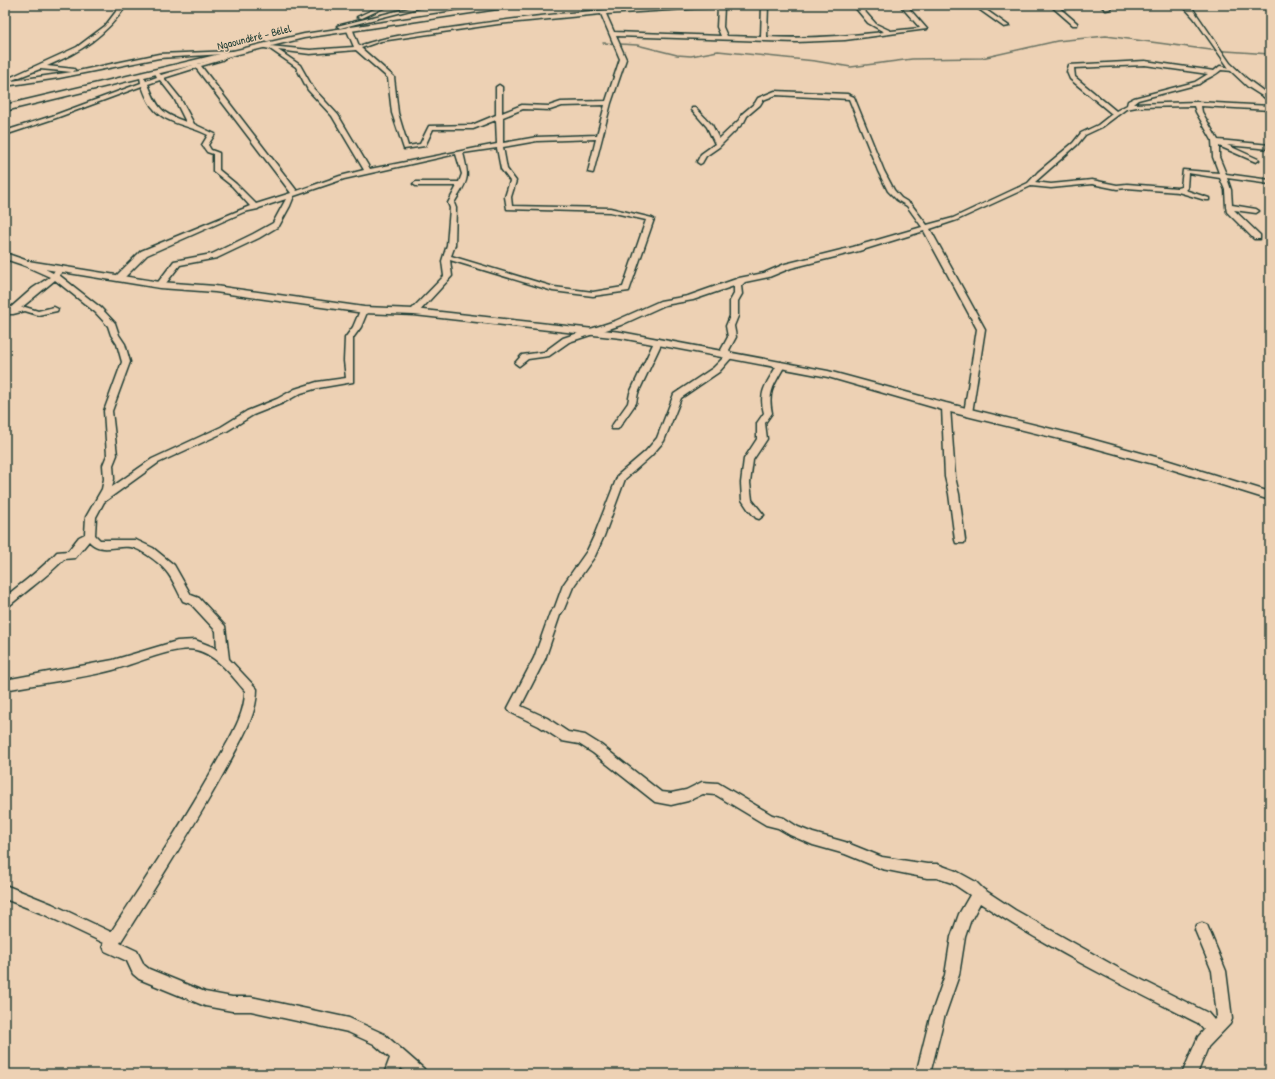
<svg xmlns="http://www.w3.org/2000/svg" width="1275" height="1079" viewBox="0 0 1275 1079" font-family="'Patrick Hand',sans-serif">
<rect width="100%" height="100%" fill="#edd1b4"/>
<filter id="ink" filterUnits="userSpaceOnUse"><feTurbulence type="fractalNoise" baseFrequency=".025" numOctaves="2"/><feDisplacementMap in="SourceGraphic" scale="8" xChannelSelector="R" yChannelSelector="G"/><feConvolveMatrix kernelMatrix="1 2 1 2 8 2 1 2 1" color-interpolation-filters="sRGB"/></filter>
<g filter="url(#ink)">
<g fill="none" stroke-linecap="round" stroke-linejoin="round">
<path stroke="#697363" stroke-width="1.5" d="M603,43l34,2 40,10 14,1 27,-5 97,10 36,6 61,-8 70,-1 75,-17 49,-5 105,14 59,4"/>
<defs>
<path id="minor" d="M121,5h6c-21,30 -46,47 -80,61l27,3 1,1 -2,2 86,-18 74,-3v2l-5,1v2l-6,4 -21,6 96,125 43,-15 24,-6 -32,-54 -24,-26 -12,-23 -26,-18 -10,-2v-2l50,5 44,-3 -8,-19 3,-2 3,2 7,18c31,-11 65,-14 98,-19 91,-14 185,-22 278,-22l-11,2 -1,20 4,9 34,1 1,-32h6l-1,32c39,2 78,-1 117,-5l-16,-9 -15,-18h6l17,19 15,7 29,-3 -20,-23h6l21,24 -82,11 -49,2 -180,-6 10,23 -15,44 -18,70 -5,-1 8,-33 -59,2 -34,6 4,22 9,12 -5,16 1,9 98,2 42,10 2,1 -25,72 -36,5 -40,-5 -103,-31 2,16 -35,38h-6v-4l33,-34 -2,-15 5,-16 3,-37 -2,-5 9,-17h-41l-3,-2 3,-2h43l3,-8 -6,-20 -112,25 -50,17 -4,10 -11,20 -20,12 -42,20 -37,7 -17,22h-6l-1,-2 18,-24 38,-7 41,-20 20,-11 13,-24 -27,9 -1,1 -14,3 -97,43 -24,24h-6v-4l24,-24 109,-45 -18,-20 -19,-15v-17l-6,-2 -5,-7 6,-10c-16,-9 -42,-11 -54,-26 -6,-6 -9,-15 -12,-23l-86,32 -51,17v-4l47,-15 89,-33 -1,-6h4l2,4 11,-4 -2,-4h4l2,2 32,-10 -1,-4h4l2,3 20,-6 6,-4 -65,4 -100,20 -54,8v-4l67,-10 -32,-3 -28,11 -5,-1 70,-32 28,-21zM718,7l-1,20 4,9 -107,-4 -8,-18zM601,14l19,45 -14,42 -45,1 -12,4 -27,-1 -20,8v-26l-3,-2 -3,2v28l-24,10 -43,1 -9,18 -12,2 -10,-33 -4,-36 -33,-29 20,-7 117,-17zM278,50l32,4 46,-4 32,28 4,35 12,36 21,-3 8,-17h40l23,-9 1,24 -127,25 -32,-54 -25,-27 -13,-23zM196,68l95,125 -35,11 -20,-20 -17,-14v-17l-8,-3 -3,-5 7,-11 -21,-10 -14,-26 -16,-20zM160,80l14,18 12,24c-25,-9 -28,-13 -38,-38zM605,105l-8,30 -60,2 -34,6v-26l20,-8 27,1 12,-4zM497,148l4,21 9,12 -5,16 2,12 103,3 36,8 -23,67 -30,5 -39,-5 -103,-31 4,-11 1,-37 -2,-5c14,-24 16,-23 9,-50z
M383,5h7l-28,13 -5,-1z
M421,5h9l-90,23 -3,-2z
M973,5h6l30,21 -5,1z
M1050,5h6l21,18v2h-4z
M1100,5h6l5,4 -5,1z
M1145,61l69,10 6,-5 16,3 -3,2 -12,-1c-6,6 -15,8 -22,14l-61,16 -5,4 64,-2 73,4v4l-69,-4 1,6 16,28 52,5v4l-43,-4 31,14 1,1 -3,2 -37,-16v11l7,17 44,6v4l-43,-6 4,12 1,15 24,4 3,2 -3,2 -22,-3 26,25v4h-6l-27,-27 -1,-5 -1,-17 -5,-12 -32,-5 -1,15 -2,2 24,8v2h-4l-27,-8 -51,-4 -10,1 -25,-5 -41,4 -20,-2 -74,34 -27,9 55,100 -13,84 -4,3 -4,-3 13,-84 -53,-98 -65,20 -68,17 -22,9 -24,5 -4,4 1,8 -4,7v15l-4,10 2,11 -7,13 4,6 -14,16 -38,26 -17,43 -13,15 -26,23 -21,57 -9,20 -22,31 -9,22 -4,6 -15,44 -24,47 26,12 21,14 17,3 16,10 60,47 10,1 15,-3 16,-8 16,1 54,32 12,3 14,9 15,6 32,9 37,15 45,7h10l19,7 20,11 7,7 32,21 105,59 88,44 6,7 3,-4 -5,-45 -17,-41 2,-5 5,-2 5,2 19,46 6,48 -2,5 -22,23 -11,27h-15l16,-37 6,-7 -6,-7c-74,-37 -149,-74 -218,-120l-10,19 -5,15 -6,38 -15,43 -14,56h-14l14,-56 15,-43 6,-38 8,-23 11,-19 -18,-12 -15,-5h-10l-45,-9 -37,-15 -32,-9 -23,-10 -12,-7 -12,-3 -50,-30 -13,-1 -15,7 -17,4 -16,-3 -62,-49 -14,-9 -17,-3 -23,-15 -29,-14 -2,-4 26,-50 16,-45 5,-6 8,-22 24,-34 7,-15 24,-61 27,-23 12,-14 17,-44 39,-26 12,-12 -4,-6 7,-13 -2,-11 4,-10v-15l4,-7v-8l-41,14 -28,5 -44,20 -52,17 -20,14 -21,3 -9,7 -4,-3 7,-8 22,-3 19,-14 52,-17 45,-20 28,-5 51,-18 25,-5 21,-9 68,-17 69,-20 -15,-21 -10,-6 -9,-9 -10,-20 -29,-72 -73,-4 -13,5 -3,5 -13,11 -3,6 -25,25 -13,9 -4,7 -2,1 -3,-2 4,-8 14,-10 -8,-17 -15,-17v-2h4l16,17 7,14 20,-19 3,-6 13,-11 3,-5 17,-7 72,3 7,3 30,74 10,19 7,8 10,6 16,21 26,-7 75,-35 10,-11 35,-29 8,-10 17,-8 14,-11 -42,-35 -3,-7 2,-7zM1145,65l63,9 -13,8 -61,16 -6,3 -1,4 -11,6 -41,-34 -1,-9zM1194,106l2,6 16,28 1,17 6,16 -36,-3 -2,17 -4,1 -50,-4 -10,1 -25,-5 -41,4 -16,-2 42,-37 8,-10 17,-8 24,-18 11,-2z
M23,261h6l24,12 2,-3h6l1,2 -3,3 42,33 14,15 4,12 6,9 5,18 -18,49 5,44 -4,10 1,14 -2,8 40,-28 69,-32 26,-16 30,-12 18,-10 22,-7 29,-4 -2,-17 1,-23 8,-11 8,-19h3l4,2 -7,17 -8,11v44l-35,6 -17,5 -18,10 -30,12 -26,16 -69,32 -54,39 -8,15 -1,18 5,5h36l17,8 21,17 17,30 8,3 26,28 4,33 28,30c0,27 -17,53 -29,76 -33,61 -71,119 -108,178l17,8 7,14 5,4 56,23 27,5h19l98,21 35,16 40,35 2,5h-18l-7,-6 -3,6h-14l6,-16 -16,-14 -26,-12 -97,-21h-19l-27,-5 -66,-27 -6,-5 -6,-13 -22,-10 -2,-5 1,-3 -61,-29 -38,-15v-14l47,19 59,28c37,-57 75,-114 108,-174 11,-21 26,-43 26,-67 -13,-15 -28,-36 -49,-41 -19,-5 -62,14 -83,20 -35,9 -72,13 -108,20v-10l108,-20 64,-19 18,-1 18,7 4,3 -1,-19 -25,-27 -8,-3c-5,-9 -10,-22 -17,-30 -6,-8 -26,-23 -36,-24 -14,-2 -30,7 -41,-6l-14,17 -11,1c-17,18 -37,31 -55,47l-4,1v-10c18,-15 37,-28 52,-45l11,-1 11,-14 6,-3 1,-17 16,-28 2,-10 -1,-14 4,-10 -3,-44 18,-49 -5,-18 -6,-9 -3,-9 -13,-14 -40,-32 -34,28 4,-1 13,4 16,-4 4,2 -1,2 -19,4 -13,-4 -12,3h-5v-4l25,-22 17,-11 -27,-12z
M658,339l4,3 -24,51 -2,10 -18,26h-6l-1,-2 17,-24 2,-10 24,-51z
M781,362l4,3c-10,19 -18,26 -13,48l-7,10 2,16 -14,21 -3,23 2,17 12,15 -5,4 -3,-1 -8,-9 -6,-9 -1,-17 3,-24 13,-20v-16l7,-10c-6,-22 3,-29 13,-48z
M946,404l4,3 5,70 4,17 6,46 -1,3h-8l-1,-3 -6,-46 -4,-17 -3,-70z"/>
<path id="tertiary" d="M1182,5h7l4,4 37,54 17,16 23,17v5l-22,-14 -17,-16 -37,-53z
M5,253l23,8 132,21 55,4 149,21 50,2 207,23 207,39 118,32 130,32 87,24 107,33v8l-109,-34 -85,-23 -130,-32 -118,-34 -207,-39 -207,-23 -50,-2 -149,-21 -55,-4 -134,-22 -21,-7z"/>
<path id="secondary" d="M497,5h18l-4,2 -207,31 -299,73v-6l299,-71z"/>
</defs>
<use href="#minor" stroke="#1f3d34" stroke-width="3"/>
<use href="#tertiary" stroke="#1f3d34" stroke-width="3"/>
<use href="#secondary" stroke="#1f3d34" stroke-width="3"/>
<use href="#minor" fill="#edd1b4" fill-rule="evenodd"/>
<use href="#tertiary" fill="#edd1b4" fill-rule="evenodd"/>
<use href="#secondary" fill="#edd1b4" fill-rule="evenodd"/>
</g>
</g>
<g text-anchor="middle" stroke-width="3" stroke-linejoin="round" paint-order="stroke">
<g font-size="11" fill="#1f3d34" stroke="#edd1b4">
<text transform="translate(254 37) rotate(-14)" y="4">Ngaoundéré - Bélel</text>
</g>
</g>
<rect width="1275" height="1079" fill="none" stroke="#edd1b4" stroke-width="20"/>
<rect x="10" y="10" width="1255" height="1059" fill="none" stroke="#1f3d34" stroke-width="1.5" filter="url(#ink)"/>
</svg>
